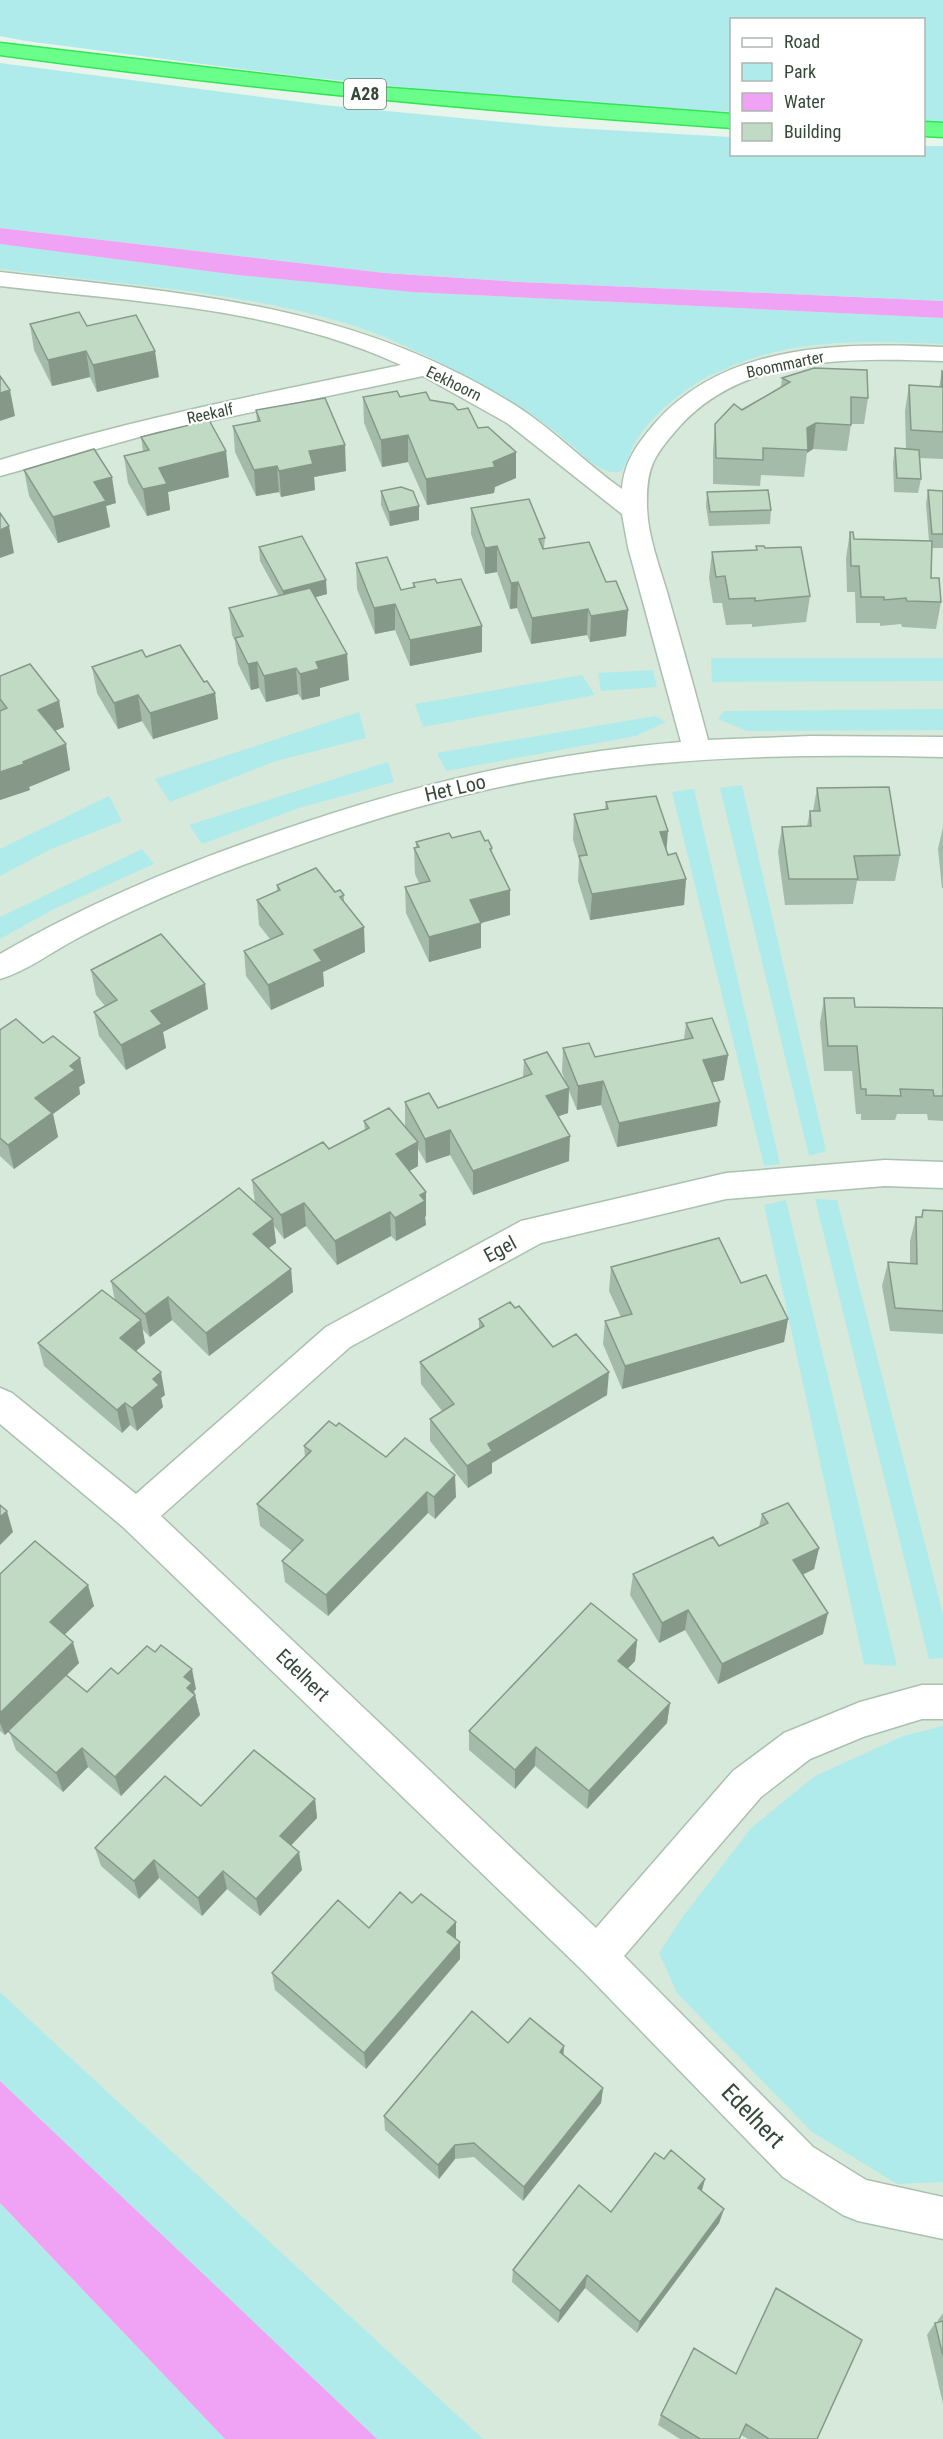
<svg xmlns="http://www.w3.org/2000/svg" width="943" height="2439" viewBox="0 0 943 2439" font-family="'Roboto Condensed',sans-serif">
<rect width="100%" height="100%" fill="#e8f5ec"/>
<path fill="#d6e9db" d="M0,236l228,31 715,41v2131h-884l-59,-59z"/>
<path fill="#b0ebeb" d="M0,0h943v123l-19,-1v-102h-192l-1,92 -185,-10 -259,-27 -261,-34 -26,-5z
M0,63l324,42 232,22 175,10 1,17h192v-8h19v155l-423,-19 -135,-9 -385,-45z
M0,244l238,31 174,17 531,26v26c-75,-3 -150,-7 -220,26 -10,4 -20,8 -28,14 -23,15 -49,38 -62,62 -4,8 -7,25 -15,26 -16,2 -30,-12 -41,-22 -38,-34 -80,-59 -126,-82 -34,-17 -69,-34 -106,-45 -111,-33 -230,-39 -345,-54z
M711,658h232v23l-231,1z
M653,670l4,17 -56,4 -3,-18z
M582,675l13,20 -172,32 -8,-23z
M943,709v21l-196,1 -29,-12 6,-8z
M359,712l7,26 -90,23 -106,41 -15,-23z
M655,716l11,6 -30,14 -190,35 -9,-18z
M388,762l6,20 -95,26 -97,36 -13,-19z
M742,785l84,366 -17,5 -89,-368z
M694,789l86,375 -16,2 -92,-374z
M109,796l13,25 -73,29 -49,26v-27z
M142,849l12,15 -100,45 -54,30v-22z
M815,1199l22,1 106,414v44l-14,1z
M786,1200l111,466 -33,-2 -100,-459z
M943,1726v456l-46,2 -85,-52 -135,-139 -18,-40 25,-38 68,-88 63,-51 88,-40z
M0,1992l63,59 420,388h-106l-377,-358z
M0,2203l4,5 221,231h-225z"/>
<path fill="#f0a3f4" d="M0,228l385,45 135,9 423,19v17l-531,-26 -174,-17 -238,-31z
M0,2081l377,358h-152l-225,-236z"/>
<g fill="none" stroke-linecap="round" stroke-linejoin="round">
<defs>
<path id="street" d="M0,272c186,22 350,30 515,133 38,24 70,58 107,84 2,-28 16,-46 34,-67 72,-80 187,-79 287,-75v14c-90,-3 -199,-7 -264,66 -26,30 -33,40 -32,81 1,28 12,57 20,84 14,49 28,99 41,148l103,-4 132,1v20c-154,-4 -311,-1 -462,34 -88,20 -174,50 -259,82 -49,19 -97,40 -144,65 -25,13 -51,33 -78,41v-25c90,-52 184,-91 282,-124 134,-46 258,-76 399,-88l-53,-195 -6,-33 -115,-91 -84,-47 -266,56 -157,44v-16c132,-41 266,-67 401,-95 -126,-58 -266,-63 -401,-79z
M885,1160l58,2v26l-58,-2 -159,13 -185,44 -191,104 -189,169 435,412 137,-157 51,-38 76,-31 62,-17h21v34h-21l-59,18 -53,22 -49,38 -137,159 189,191 53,33 77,17v42l-85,-18 -15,-6 -60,-38 -200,-206 -460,-444 -123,-103v-36l12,5 124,101 190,-167 195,-106 205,-48z"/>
<path id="highway" d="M0,43l365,43 367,28v14c-245,-16 -489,-40 -732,-73z
M924,122l19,1v14l-19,-1z"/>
</defs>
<use href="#street" stroke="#aac1af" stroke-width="3"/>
<use href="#highway" stroke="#33e553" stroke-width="3"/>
<use href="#street" fill="#fff" fill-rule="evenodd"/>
<use href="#highway" fill="#69ff8a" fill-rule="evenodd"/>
</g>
<path fill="#a5bba9" d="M30,324l57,2 72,51 -62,15 -7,-15 -38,9 -18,-36z
M942,371l1,1v87l-23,-1 1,21 -3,14 -24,-1 -1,-30 2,-14 11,1 -1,-38 4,-26 30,2z
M782,378l86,20 -4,26h-13l-4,27 -34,-2 -6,4 -3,24 -43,-2 -1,11 -47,-2v-33l2,-27 66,-37z
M363,397h37l30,3 28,10 20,18 38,24v26l-21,9 -1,6 -67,12 -19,-43 -26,5 -18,-44z
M256,410l90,61 -32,6 1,13 -34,7 -2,-5 -23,4 -21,-44 -2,-26 24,-4z
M141,437l88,40 -61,15 2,18 -23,6 -19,-33 -4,-27 19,-5z
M24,470l92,33 -10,3 4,21 -52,16 -29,-47z
M928,490l15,1v57h-12v30l10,24 -5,27 -34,-2 -1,-3 -21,2v-3h-24l-1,-31h-8l-1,-34 4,-26 4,7 75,2 -3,-37z
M381,491l38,29 -29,6 -9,-21z
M707,492l64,18 -1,14 -61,2 -3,-20z
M471,508l74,30 -1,10 62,34 22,28 -2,26 -36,6 -3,-7 -56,9 -14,-36 -7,1 -13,-37 -12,2 -14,-40z
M756,546l9,2 45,48 -4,26 -54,5v-3l-26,1 -4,-22h-9l-4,-25 3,-26 44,-2z
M259,547l68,47 -11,3 33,83 -29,8v8l-18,4 -4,-6 -32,8 -7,-14 -8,2 -13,-26 -3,-23 -3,-6 -3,-27 50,-12 -19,-35z
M356,563l45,27 12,-2v-5h24l45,69 -72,14 -15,-36 -20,4 -18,-45z
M146,657l58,25 11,11 3,26 -65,20 -11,-18 -24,8 -21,-36 -5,-26z
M0,699l59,2 5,26 -9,4 15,39 -41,17 1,3 -30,10z
M817,788l83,67 -5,26h-38l-4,23 -68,1 -7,-53 4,-25 25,-1 3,-15h3z
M606,802l60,49 2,4 18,24 -2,26 -94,15 -12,-39 1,-22 -6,-19 1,-26 31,-5z
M943,827v61h-1l-4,-39z
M452,838l33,3 7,7v6l18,36v25l-29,8v25l-52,14 -23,-49 -1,-26 14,-4 -4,-9 -1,-26h2v-6z
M277,885l58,7 9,3v7l21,50 -42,20 1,14 -53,24 -25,-34 -2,-25 26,-12 -11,-14 -2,-25 20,-9z
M91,970l117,39 -45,23 3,16 -40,22 -27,-34 -5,-24 11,-6 -9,-11z
M824,998l31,9 88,1v113l-15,-1 -1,-6h-30l-2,6h-34v-6h-5l-4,-43h-28l-4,-48z
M686,1023l42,32 -4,25 -12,2 5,44 -100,21 -16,-42 -24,5 -8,-19 -1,22 -10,3 11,45 -96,34 -23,-40 -24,8 -8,-14v17l-9,5 17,21v24l-1,1 1,8 -30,16 -5,-5 -54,29 -31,-39 -22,13 -10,-13 2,17 -8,5 23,21 2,23 -84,64 -37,-36 -22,17 -8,-8 3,14 -9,8 29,44 -4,3 2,9 -26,24 -7,-6 -8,8 -78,-67 -6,-23 77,-42 -4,-20 144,-78 -3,-23 77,-31 36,-18 -1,-10 43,9 -2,-4v-24l33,6 85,-31 1,-17 42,23 -4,-11 1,-24 32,9 89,-18z
M0,1030l43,13 37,15 5,25 -6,4 1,7 -27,20 5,23 -44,32 -14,-13z
M923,1210l20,1v123l-53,-3 -8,-45 6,-24 22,2v-23l6,-24h5z
M611,1267l130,16 47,36 -4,23 -162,47 -19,-45 2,-23 16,-4 -12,-26z
M479,1319l74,28 54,48 -115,68v10l-24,15 -38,-47v-22l12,-8 -21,-27 -1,-22 59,-33z
M304,1446l82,11 70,40 -21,22 -7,-6 -100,103 -43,-34 -3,-21 10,-10 -32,-25 -3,-22 48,-47z
M762,1514l57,34 -5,21 -11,6 20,59 -105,50 -33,-54 -26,13 -29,-48 3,-21 86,-28 40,-19z
M0,1574l94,32 -30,29 15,28 -12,12 20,17 31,-18 78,15 -2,2 6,24 -79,81 -33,-29 -25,25 -47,-42 -7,-19 -4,4 -5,-4z
M637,1640l-2,21 -8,7 43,35 -3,20 -80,86 -52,-43 -20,23 -46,-39v-19z
M315,1799l2,19 -26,27 11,25 -42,46 -33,-27 -25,27 -43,-38 -20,21 -38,-33 -6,-18 106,-42z
M412,1903l44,19v17l4,20 -94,110 -91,-79 -3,-17 97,-45z
M508,2043l56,12 39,33 -2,15 -78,98 -49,-44 -19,2 -16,20 -54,-49 -1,-14z
M664,2159l41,20 -3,12 22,18 -5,14 -82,110 -52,-45 -27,35 -46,-41 1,-12 98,-58z
M943,2313v91l-16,-69 8,-12 3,-1v-2z
M694,2348l123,91h-69l-7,-4 -2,4h-59l-22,-14 3,-10z"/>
<path fill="#869989" d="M86,351l4,26 -38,9 -4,-26z
M155,351l4,26 -62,15 -4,-27z
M10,390l5,26 -15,5v-28z
M816,423l-3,26 -6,4v-25z
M408,435v27l-26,5 -1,-27z
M345,445l1,26 -32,6 1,13 -34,7 -2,-26 30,-20z
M226,451l3,26 -61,15 2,18 -23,6 -4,-27 16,-21z
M516,452v26l-21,9 -1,6 -67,12 -1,-26 67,-17z
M277,466l2,26 -23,4 -2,-26z
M112,477l4,26 -10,3 4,21 -52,16 -5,-26 41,-35z
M419,506v14l-29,6 -1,-14z
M9,526l5,27 -14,5v-28z
M497,546v26l-12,2v-26z
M326,580l1,14 -43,12 -1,-15z
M518,582l-1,26 -7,1 1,-26z
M395,604v26l-20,4 -1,-26z
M588,609l-1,26 -56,9 1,-26z
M628,610l-2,26 -36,6 1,-26z
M482,626v26l-72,14v-26z
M347,654l2,26 -29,8v8l-18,4 -2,-26 16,-12z
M257,662l2,26 -8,2 -3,-26z
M296,668l2,26 -32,8 -2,-26z
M215,693l3,26 -65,20 -3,-26z
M138,695l4,26 -24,8 -4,-26z
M59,701l5,26 -21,9 -5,-26z
M66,744l4,26 -41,17 1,3 -30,10v-28z
M668,831l-2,25 -6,-24z
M686,879l-2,26 -94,15 2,-26z
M510,890v25l-29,8v25l-52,14v-25l41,-37z
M364,927l1,25 -42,20 1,14 -53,24 -3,-25 46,-35z
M205,984l3,25 -45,23 3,16 -40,22 -5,-25 30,-34z
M728,1055l-4,25 -24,5 3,-25z
M80,1058l5,25 -6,4 1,7 -27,20 5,23 -44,32 -6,-24 27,-47 35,-32z
M603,1081l-2,24 -24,5 1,-24z
M569,1088l-1,25 -23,8 1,-25z
M720,1102l-3,24 -100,21 2,-24z
M450,1130v25l-24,8 -1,-24z
M570,1136l-1,25 -96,34v-24z
M418,1142v24l-21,12 -1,-24z
M426,1192v24l-1,1 1,8 -30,16 -1,-23 25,-23z
M304,1203l2,23 -22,13 -3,-24z
M390,1212l1,24 -54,29 -2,-24z
M273,1219l3,24 -21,15 -2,-24z
M291,1269l2,23 -84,64 -3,-23z
M168,1297l4,23 -22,17 -5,-23z
M788,1319l-4,23 -162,47 3,-23z
M141,1320l4,23 -20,18 -5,-23z
M161,1372l4,23 -4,3 2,9 -26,24 -5,-23 21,-29z
M609,1372l-2,23 -115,68v10l-24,15 -1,-22 21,-22z
M125,1403l5,22 -8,8 -5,-23z
M455,1475l1,22 -21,22 -1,-22z
M427,1492l1,21 -100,103 -2,-21z
M7,1511l6,21 -13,13v-28z
M819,1548l-5,21 -26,12 5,-21z
M88,1585l6,21 -38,37 -6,-21z
M688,1610l-3,20 -26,13 3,-20z
M828,1613l-5,21 -105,50 4,-20z
M637,1640l-2,21 -19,20 2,-20z
M73,1642l6,21 -74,72 -5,-12v-10z
M192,1669l4,20 -2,2 6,24 -79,81 -6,-19 69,-100z
M670,1703l-3,20 -80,86 2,-18z
M536,1747l-1,19 -20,23v-19z
M82,1748l6,19 -25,25 -7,-19z
M315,1799l2,19 -34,36 -3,-18z
M299,1852l3,18 -42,46 -4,-17z
M154,1860l5,18 -20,21 -5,-18z
M223,1871l4,18 -25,27 -4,-18z
M456,1922v18l-9,-8z
M460,1942v17l-94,110 -2,-16z
M564,2046l-1,16 -3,-10z
M603,2088l-2,15 -78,98 1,-14z
M455,2145v14l-16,20 -1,-14z
M705,2179l-4,14 -3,-5z
M724,2209l-5,14 -82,110 3,-11z
M587,2275l-2,13 -27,35 2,-12z"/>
<path fill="#c0dac4" stroke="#869989" stroke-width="1.5" d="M79,312l8,14 49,-11 19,36 -62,14 -7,-14 -38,9 -18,-36z
M814,368l53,2 1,28 -17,-1v28l-35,-2 -9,5 1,22 -45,-2v12l-47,-2 -1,-34 19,-20 8,6 48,-28 -8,-4z
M942,371l1,1v60l-32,-2 -2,-45 33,2z
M0,376l10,14 -10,3z
M397,391l3,6 26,-5 4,8 23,4 5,6 10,-2 10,20 10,-1 28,25 -23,10 2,5 -69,12 -18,-44 -27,5 -18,-43z
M325,398l20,47 -36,6 4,13 -34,7 -2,-5 -23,4 -21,-44 27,-5 -4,-11z
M209,420l17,31 -67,17 8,16 -24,5 -19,-33 25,-6 -8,-13z
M895,448l24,2 2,29 -24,-1z
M94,449l18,28 -18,5 12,19 -53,16 -29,-47z
M401,487l12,4 6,15 -30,6 -8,-21z
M768,490l3,20 -61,2 -3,-20z
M928,490l15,1v43h-11z
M529,499l16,39 -6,1 4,10 46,-7 17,40 10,-1 12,29 -37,6 -3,-7 -56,9 -14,-36 -7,1 -14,-37 -12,2 -14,-40z
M0,513l9,13 -9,4z
M850,532h3l1,7 78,2 -1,37h8l2,24 -34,-1 -1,-3 -22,2v-3h-23l-2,-31h-8z
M302,536l24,44 -43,11 -24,-44z
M756,546h8l1,2 36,-1 9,49 -55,5v-3l-26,1 -4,-23 -9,1 -4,-25 45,-2z
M387,557l14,33 14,-3 -2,-4 22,-4 2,4 24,-4 21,47 -72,14 -15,-36 -21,4 -18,-45z
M310,588l37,66 -31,8 3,7 -19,5 -4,-6 -32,8 -7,-14 -9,2 -13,-26 8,-2 -14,-28z
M180,645l24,37 3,-1 8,12 -65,20 -12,-18 -24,8 -22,-36 50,-17 4,7z
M30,664l29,37 -21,9 28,34 -43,18 1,2 -24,8v-61l7,-3 -7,-9v-23z
M889,787l11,68 -46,1 4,23h-69l-7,-52 29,-1 -1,-15h10l-3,-23z
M656,796l12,35 -8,1 8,23 8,-2 10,26 -94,15 -13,-38 8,-1 -13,-41 34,-5 -2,-7z
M480,831l5,10 3,-1 4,8 -2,1 20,41 -40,10 11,23 -52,14 -24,-50 25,-6 -16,-33 5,-1 -3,-5 33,-9 3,5z
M316,868l19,24 5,-2 4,5 -4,2 24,30 -50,23 8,11 -54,24 -24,-34 39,-17 -26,-34 23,-10 -3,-5z
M161,934l44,50 -54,27 11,13 -41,21 -27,-33 23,-12 -26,-30z
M824,998h30l1,9 88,1v88h-9l-1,-6 -33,-1 1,7 -35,-1v-6h-5l-4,-43h-29z
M712,1018l16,37 -25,5 17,42 -101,21 -16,-42 -25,5 -15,-38 26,-5 6,14 98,-19 -7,-15z
M16,1019l27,24 10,-7 27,22 -10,8 5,4 -40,28 17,15 -44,32 -8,-7v-108z
M547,1052l22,36 -23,8 24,40 -97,35 -23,-41 -25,9 -20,-37 24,-9 9,15 94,-34 -8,-14z
M389,1108l29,34 -22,12 30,38 -6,3 5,6 -30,17 -5,-6 -55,29 -31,-38 -23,12 -29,-35 71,-38 6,7 40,-21 -5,-7z
M239,1188l34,31 -20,15 38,35 -85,64 -38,-36 -23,17 -34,-33z
M923,1210l20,1v100l-48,-3 -7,-46 29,2 -1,-47h6z
M719,1238l22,45 25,-8 22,44 -163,47 -20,-45 27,-7 -21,-47z
M102,1290l39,30 -21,18 41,34 -8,7 6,6 -27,23 -7,-5 -8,7 -79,-67z
M510,1302l5,6 4,-2 34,41 23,-13 33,38 -121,72 4,7 -25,15 -37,-47 24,-15 -34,-42 64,-36 -5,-7z
M329,1421l7,5 3,-3 47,34 19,-19 50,37 -21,22 -7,-5 -101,103 -44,-34 21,-21 -46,-36 54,-53 -7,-5z
M788,1503l31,45 -26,12 35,53 -106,51 -34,-54 -26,13 -29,-49 80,-37 6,9 49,-23 -6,-9z
M0,1505l7,6 -7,6z
M35,1541l53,44 -38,37 23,20 -73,71v-139z
M591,1603l46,37 -19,21 52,42 -81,88 -53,-44 -21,23 -46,-39z
M161,1645l31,24 -8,8 8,6 -5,5 8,7 -80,82 -33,-29 -26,25 -48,-42 58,-56 21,17 24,-24 7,6 29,-28 8,6z
M254,1750l61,49 -35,37 19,16 -43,47 -33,-28 -25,27 -44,-38 -20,21 -39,-33 70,-72 36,30z
M400,1892l12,11 9,-9 35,28 -9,10 13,10 -96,111 -92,-80 66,-73 31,28z
M472,2011l36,32 22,-25 34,28 -4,6 43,36 -79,99 -50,-44 -19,2 -17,20 -54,-49z
M671,2150l34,29 -7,9 26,21 -84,113 -53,-47 -27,36 -47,-41 66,-85 32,27 44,-59 9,6z
M776,2288l86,52 -45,99h-48l-23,-15 -7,15h-39l-39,-24 33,-67 42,26z
M943,2321v35l-8,-33z"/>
<g text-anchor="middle" stroke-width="4.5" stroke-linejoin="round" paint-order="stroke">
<g font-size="16" fill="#364939" stroke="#fff">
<text transform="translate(785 364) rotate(-12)" y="6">Boommarter</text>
<text transform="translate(454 383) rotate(26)" y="6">Eekhoorn</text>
<text transform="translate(210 413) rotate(-12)" y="6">Reekalf</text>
</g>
<rect fill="#fff" stroke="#728074" stroke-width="1.5" x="344" y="79" width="42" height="30" rx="4.5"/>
<g font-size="18" font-weight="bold" fill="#364939">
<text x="365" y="100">A28</text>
</g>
<g font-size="20" fill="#364939" stroke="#fff">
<text transform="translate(455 788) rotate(-13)" y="7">Het Loo</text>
<text transform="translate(500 1249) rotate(-28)" y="7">Egel</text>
<text transform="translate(303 1675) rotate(44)" y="7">Edelhert</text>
</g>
<g font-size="24" fill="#364939" stroke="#fff">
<text transform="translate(753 2116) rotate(46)" y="8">Edelhert</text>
</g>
</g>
<rect x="730" y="18" width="195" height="138" fill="#ffffff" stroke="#afb6b0" stroke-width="1.5"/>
<rect x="742" y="38" width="30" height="9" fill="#ffffff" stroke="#afb6b0" stroke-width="1.5"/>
<text x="784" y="48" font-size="18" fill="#364939">Road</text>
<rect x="742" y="63" width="30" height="18" fill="#b0ebeb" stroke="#afb6b0" stroke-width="1.5"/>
<text x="784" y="78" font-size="18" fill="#364939">Park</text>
<rect x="742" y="93" width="30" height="18" fill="#f0a3f4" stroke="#afb6b0" stroke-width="1.5"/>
<text x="784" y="108" font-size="18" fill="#364939">Water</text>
<rect x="742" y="123" width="30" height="18" fill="#c0dac4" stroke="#afb6b0" stroke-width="1.5"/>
<text x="784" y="138" font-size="18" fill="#364939">Building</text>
</svg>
